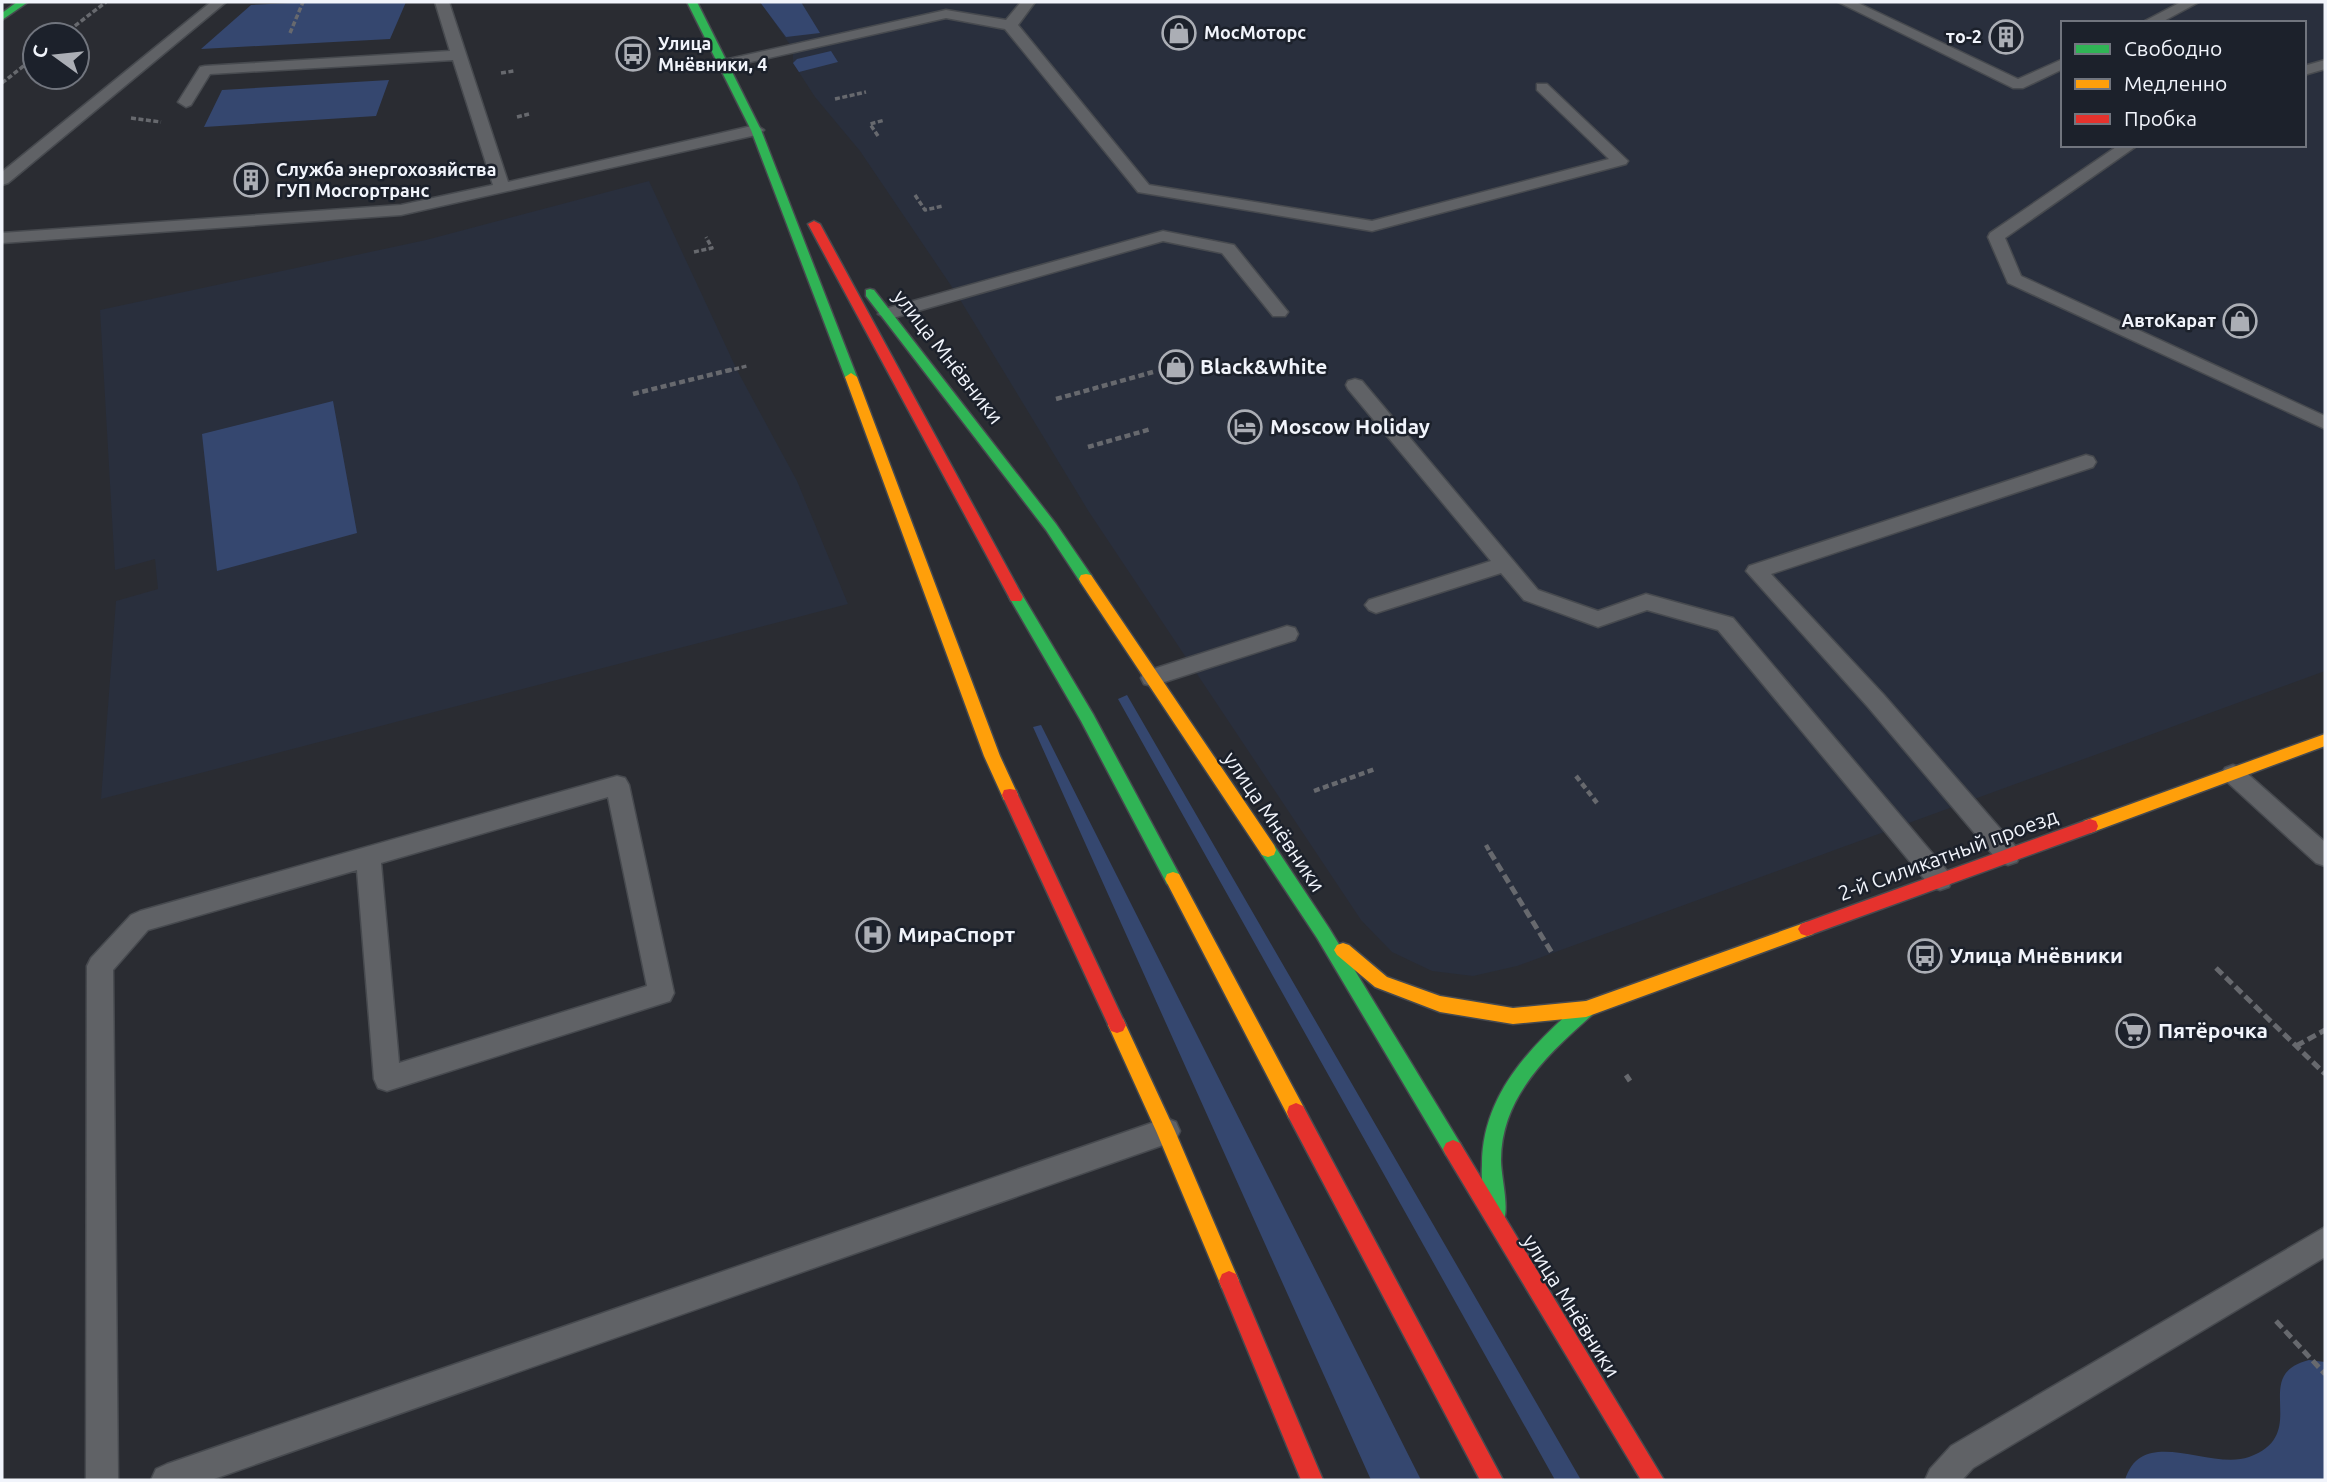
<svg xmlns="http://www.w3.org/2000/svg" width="2327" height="1482" viewBox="0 0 2327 1482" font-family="Ubuntu,sans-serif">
<rect width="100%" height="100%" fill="#2a2c32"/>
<path fill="#292f3d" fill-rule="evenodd" d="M760,2h1565v669l-808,295 -44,10 -41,-5 -40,-19 -31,-32 -272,-408 -133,-219 -96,-142 -45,-54 -22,-34v-14zM2063,23h241v122h-241z
M649,181l88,189 60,111 51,123 -747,195 15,-198 42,-12 -3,-30 -40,11 -15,-260 326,-70z"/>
<path fill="#35476f" d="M315,2h91l-16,37 -189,10 50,-44z
M760,2h41l19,31 -34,4z
M831,51l7,11 -39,10 -6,-9 4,-4z
M389,80l-13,36 -172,11 18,-37z
M333,401l24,132 -140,38 -15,-137z
M1127,695l454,785h-26l-437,-781z
M1041,725l380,755h-50l-338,-753z
M2309,1360l16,2v118h-200c17,-56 85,-9 124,-23 64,-23 -1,-82 60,-97z"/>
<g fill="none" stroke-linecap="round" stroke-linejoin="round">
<defs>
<path id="lane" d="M211,2h15l-218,181 -6,2v-13z
M435,2h14l59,180 248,-57 8,5 -8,5 -355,80 -399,28v-10l399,-28 92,-20 -40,-125 -243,14 -19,31 -5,2 -8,-5 22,-35 5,-1 245,-15z
M1021,2h14l-17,23 131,160 223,36 237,-62 -72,-69v-6h10l81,77 -2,3 -254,67 -234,-39 -133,-163 -59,-11 -222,50 -7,-4 7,-4 222,-50 60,10z
M1838,2h18l162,77 45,-20v10l-40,19h-10z
M2181,2h18l-39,21h-19z
M2325,60v9l-21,6v-9z
M2119,145h19l-133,93 16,38 304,140v13l-317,-146 -20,-46 2,-4z
M1163,231l71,14 54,67 -3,4h-12l-51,-63 -59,-12 -270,77 -6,1 -9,-5 3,-4z
M1355,379l7,2 176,209 60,21 48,-17 87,24 216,255 3,7 -3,7 -9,3 -9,-3 -213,-257 -71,-20 -49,17 -74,-27 -23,-27 -125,40 -7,-3 -4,-5 4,-5 122,-39 -143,-172 -2,-4 2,-4z
M2086,455l7,2 3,5 -3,5 -322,107 113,121 133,153 3,7 -3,7 -9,3 -9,-3 -131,-155 -122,-136 3,-5z
M1287,626l8,2 3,6 -3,6 -143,46 -8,-2 -3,-6 3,-6z
M2233,765l8,3 84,74v24l-9,-3 -91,-83 -4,-6 4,-6z
M617,776l8,2 4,7 45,208 -4,8 -283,90 -9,-3 -4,-9 -17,-209 -209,60 -35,40 5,510h-32l1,-514 4,-8 40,-43 9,-4zM608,797l39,189 -248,77 -18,-200z
M1166,1118l10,4 4,9 -4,9 -10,4 -955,336h-60l5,-11 11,-5z
M2325,1227v30l-352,211 -11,12h-37l5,-11 21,-23z"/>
<path id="fast" d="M17,2h11l-26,18v-7z
M687,2h10l64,128 96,247 -1,3 -5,1 -6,-4 -94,-247z
M870,289l4,1 182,234 35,51 2,4 -2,4h-10l-35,-53 -180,-234v-6z
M1016,592l5,1 72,121 86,160 2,5 -2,5 -6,2 -6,-2 -86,-163 -72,-124z
M1268,843l6,2 55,83 131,215 3,6 -3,6 -7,3 -7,-3 -129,-217 -55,-83 -2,-5 2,-5z
M1586,1001l6,2 3,6 -3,6c-44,39 -91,82 -91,145 0,16 8,46 3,59l-7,2 -7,-2c-7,-16 -9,-37 -8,-54 0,-70 48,-118 98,-162z"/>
<path id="slow" d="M851,373l6,4 143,379 18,39 -2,5h-12l-20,-44 -139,-379z
M1086,574l5,1 183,270 2,5 -2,5 -6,2 -6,-2 -181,-272 -2,-4 2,-4z
M2325,734v12l-235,87 -6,-2 -2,-5 2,-5z
M1173,872l6,2 124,232 2,6 -2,6 -7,3 -7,-3 -124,-239 2,-5z
M1807,922l6,2 3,5 -3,5 -227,83 -73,7 -73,-12 -65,-25 -38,-32 -3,-5 3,-5 6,-2 6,2 38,32 53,19 73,12 73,-7z
M1117,1017l6,2 52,112 64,150 -3,7 -7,3 -7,-3 -65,-155 -49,-108 3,-6z"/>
<path id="jam" d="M814,221l6,3 203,373 -2,4h-10l-2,-4 -201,-373z
M1010,789l6,1 2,5 105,224 3,6 -3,6 -6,2 -6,-2 -109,-236 2,-5z
M2090,819l6,2 2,5 -2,5 -289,105 -6,-2 -3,-5 3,-5z
M1296,1103l7,3 200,374h-23l-191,-362 -2,-6 2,-6z
M1453,1140l7,3 204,337h-23l-195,-325 -3,-6 3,-6z
M1229,1271l7,3 87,206h-22l-82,-199 3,-7z"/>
</defs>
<use href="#lane" stroke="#474a4f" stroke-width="3"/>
<use href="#fast" stroke="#474a4f" stroke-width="3"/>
<use href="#slow" stroke="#474a4f" stroke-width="3"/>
<use href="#jam" stroke="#474a4f" stroke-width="3"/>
<path stroke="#67696e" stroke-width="3.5" stroke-dasharray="5 2.5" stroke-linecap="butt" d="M290,33l13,-31
M63,35l43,-33
M501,73l13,-2
M2,83l33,-26
M835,99l31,-7
M517,117l12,-3
M131,118l30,4
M878,136l-8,-12 15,-4
M915,195l10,15 18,-4
M694,252l18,-4 -6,-11
M727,371l20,-5"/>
<path stroke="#67696e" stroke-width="4.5" stroke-dasharray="6 3.5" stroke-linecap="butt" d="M633,394l101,-25
M1056,399l97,-27
M1088,447l63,-18
M1576,776l21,27
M1314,791l61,-22
M1486,845l5,9"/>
<path stroke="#67696e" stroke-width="5" stroke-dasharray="9 4.5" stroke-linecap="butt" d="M1490,852l62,101
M2216,968l109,106
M2296,1046l29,-16
M1626,1075l4,6
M2276,1321l49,53"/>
<use href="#lane" fill="#606266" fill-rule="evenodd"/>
<use href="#fast" fill="#30b455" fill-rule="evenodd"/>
<use href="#slow" fill="#ff9f0a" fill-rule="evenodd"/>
<use href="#jam" fill="#e5322d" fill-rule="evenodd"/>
</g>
<defs>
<symbol id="shop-ring" viewBox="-11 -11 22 22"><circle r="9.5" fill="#1c212b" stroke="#abaeb5" stroke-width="1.5"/><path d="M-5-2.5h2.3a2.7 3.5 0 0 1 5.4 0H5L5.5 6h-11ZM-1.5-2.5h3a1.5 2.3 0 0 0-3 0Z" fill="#abaeb5"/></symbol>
<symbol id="building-ring" viewBox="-11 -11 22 22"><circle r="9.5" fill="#1c212b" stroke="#abaeb5" stroke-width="1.5"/><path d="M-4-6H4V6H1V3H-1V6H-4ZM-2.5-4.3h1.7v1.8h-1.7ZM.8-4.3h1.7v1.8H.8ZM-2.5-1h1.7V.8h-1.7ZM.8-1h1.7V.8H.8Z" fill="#abaeb5"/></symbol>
<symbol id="bus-ring" viewBox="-11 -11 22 22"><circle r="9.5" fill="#1c212b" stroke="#abaeb5" stroke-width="1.5"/><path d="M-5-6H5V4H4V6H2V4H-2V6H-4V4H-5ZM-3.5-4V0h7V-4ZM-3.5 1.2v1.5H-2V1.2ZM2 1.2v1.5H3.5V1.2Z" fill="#abaeb5"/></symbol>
<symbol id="hotel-ring" viewBox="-11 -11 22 22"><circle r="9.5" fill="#1c212b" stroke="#abaeb5" stroke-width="1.5"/><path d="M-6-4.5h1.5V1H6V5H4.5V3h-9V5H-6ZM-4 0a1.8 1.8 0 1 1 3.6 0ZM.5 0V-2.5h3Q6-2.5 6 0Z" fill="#abaeb5"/></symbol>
<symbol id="hospital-ring" viewBox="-11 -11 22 22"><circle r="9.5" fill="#1c212b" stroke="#abaeb5" stroke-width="1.5"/><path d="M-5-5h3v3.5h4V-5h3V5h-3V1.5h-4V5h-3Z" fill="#abaeb5"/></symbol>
<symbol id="supermarket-ring" viewBox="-11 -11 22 22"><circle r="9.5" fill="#1c212b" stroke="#abaeb5" stroke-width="1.5"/><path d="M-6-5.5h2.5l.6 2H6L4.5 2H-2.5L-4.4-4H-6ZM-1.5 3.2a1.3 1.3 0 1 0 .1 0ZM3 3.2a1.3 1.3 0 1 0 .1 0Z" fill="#abaeb5"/></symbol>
</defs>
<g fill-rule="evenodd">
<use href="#shop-ring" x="1160" y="14" width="38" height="38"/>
<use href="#building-ring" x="1987" y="18" width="38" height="38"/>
<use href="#bus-ring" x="614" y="35" width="38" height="38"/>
<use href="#building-ring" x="232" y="161" width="38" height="38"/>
<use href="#shop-ring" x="2221" y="302" width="38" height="38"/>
<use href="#shop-ring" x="1157" y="348" width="38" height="38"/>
<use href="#hotel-ring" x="1226" y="408" width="38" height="38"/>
<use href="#hospital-ring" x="854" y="916" width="38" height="38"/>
<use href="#bus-ring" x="1906" y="937" width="38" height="38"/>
<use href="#supermarket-ring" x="2114" y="1012" width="38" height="38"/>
</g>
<g text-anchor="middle" stroke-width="5" stroke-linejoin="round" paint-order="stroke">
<g font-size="18" font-weight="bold" fill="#f1f4fb" stroke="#1c212b" text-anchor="start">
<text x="1204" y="39">МосМоторс</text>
<text x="1982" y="43" text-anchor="end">то-2</text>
<text x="658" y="50">Улица<tspan x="658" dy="21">Мнёвники, 4</tspan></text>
<text x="276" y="176">Служба энергохозяйства<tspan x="276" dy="21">ГУП Мосгортранс</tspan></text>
<text x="2216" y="327" text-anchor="end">АвтоКарат</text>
</g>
<g font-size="21" fill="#f1f4fb" stroke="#1c212b">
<text transform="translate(948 357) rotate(52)" y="7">улица Мнёвники</text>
<text transform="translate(1274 822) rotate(56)" y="7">улица Мнёвники</text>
<text transform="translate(1948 855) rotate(-20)" y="7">2-й Силикатный проезд</text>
<text transform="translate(1571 1306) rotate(58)" y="7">улица Мнёвники</text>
</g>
<g font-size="21" font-weight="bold" fill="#f1f4fb" stroke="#1c212b" text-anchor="start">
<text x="1200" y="374">Black&amp;White</text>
<text x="1270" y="434">Moscow Holiday</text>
<text x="898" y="942">МираСпорт</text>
<text x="1950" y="963">Улица Мнёвники</text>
<text x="2158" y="1038">Пятёрочка</text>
</g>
</g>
<rect width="2327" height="1482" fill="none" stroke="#f1f4fb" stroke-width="7"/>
<rect x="2061" y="21" width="245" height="126" fill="#1c212b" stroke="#71757e" stroke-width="2"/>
<rect x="2075" y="44" width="35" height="10" fill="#30b455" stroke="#71757e" stroke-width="2"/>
<text x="2124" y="56" font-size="21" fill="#f1f4fb">Свободно</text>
<rect x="2075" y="79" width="35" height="10" fill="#ff9f0a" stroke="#71757e" stroke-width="2"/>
<text x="2124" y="91" font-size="21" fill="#f1f4fb">Медленно</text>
<rect x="2075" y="114" width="35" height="10" fill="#e5322d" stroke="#71757e" stroke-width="2"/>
<text x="2124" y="126" font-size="21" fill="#f1f4fb">Пробка</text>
<g transform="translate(56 56) rotate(285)"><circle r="33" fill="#1c212b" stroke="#71757e" stroke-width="2"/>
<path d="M0-5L12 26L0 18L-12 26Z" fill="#abaeb5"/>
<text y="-10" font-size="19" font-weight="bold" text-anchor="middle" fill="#f1f4fb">С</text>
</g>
</svg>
